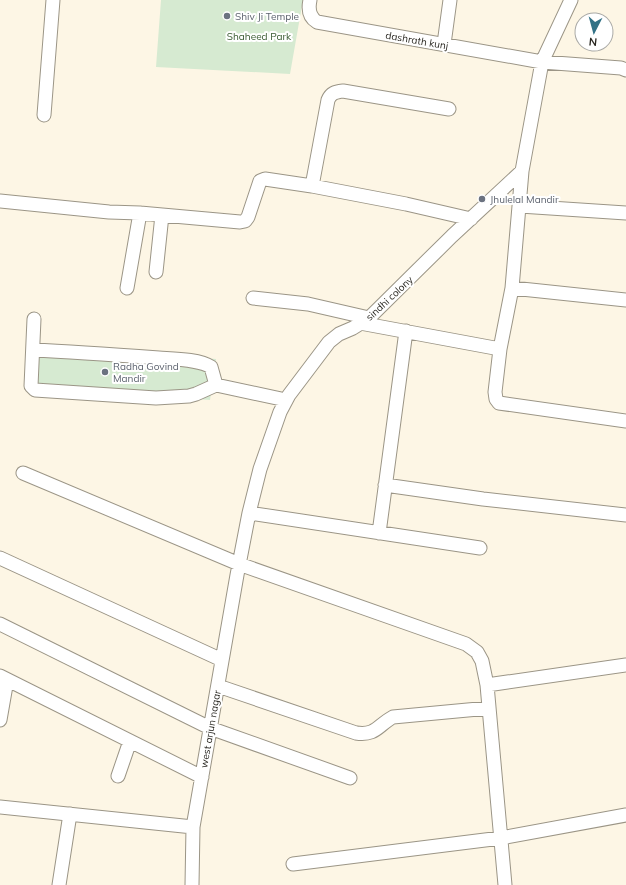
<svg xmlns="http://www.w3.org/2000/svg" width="626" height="885" viewBox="0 0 626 885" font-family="Mulish,sans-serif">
<rect width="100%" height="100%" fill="#fdf6e5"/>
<path fill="#d6ead1" d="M161,0h142l-13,74 -134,-7z
M35,345l181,14 -6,41 -176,-13z"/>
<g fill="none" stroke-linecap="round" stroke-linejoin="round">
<defs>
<path id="street" d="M310,0c-2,9 -1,17 7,22l225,40 79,6 5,2
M444,44l6,-44
M44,115l9,-115
M312,186l94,18 65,15
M0,201l109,11 31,1 100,9 5,-1 3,-4 12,-36 5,-2 47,7 16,-86c3,-7 7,-8 15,-9l106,18
M520,206l106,7
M156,272l6,-57
M127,288l13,-75
M512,288l114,12
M253,298l55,6 61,14
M34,319l-3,67 4,4 121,8 33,-2 7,-2 20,-9 70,15
M360,323l140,26 12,-61 10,-117 20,-109 29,-62
M500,349l-5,43 1,7 3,4 127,18
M33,350c42,2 84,5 126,8 14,1 40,1 52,9l5,18
M23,473l216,91 227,80 11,8 5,9 5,24 18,200
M385,485l98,14 143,16
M249,513l231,35
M379,533l27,-202
M0,558l222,102
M0,624l210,104 140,50
M0,676l202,101
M487,685l139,-20
M218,686l138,47c20,3 22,-8 37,-16l96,-9
M0,720l7,-40
M118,776l12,-35
M0,807l193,20
M293,864l208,-26 125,-23
M59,885l11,-71
M192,885l1,-58 44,-252 12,-62 11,-44 20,-57 9,-17 40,-53 10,-8 14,-6 16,-10 83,-82 70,-65"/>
</defs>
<use href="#street" stroke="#9b9586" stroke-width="15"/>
<use href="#street" stroke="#fff" stroke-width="13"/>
</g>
<g fill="#6b7280" stroke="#fff" stroke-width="1.5">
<circle cx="227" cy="16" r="4"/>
<circle cx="482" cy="199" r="4"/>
<circle cx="105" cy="372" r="4"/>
</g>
<g text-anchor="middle" stroke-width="4" stroke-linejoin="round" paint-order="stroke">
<g font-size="10" fill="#5b616d" stroke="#fff" text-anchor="start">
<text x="235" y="20">Shiv Ji Temple</text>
<text x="490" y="203">Jhulelal Mandir</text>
<text x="113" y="370">Radha Govind<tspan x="113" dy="12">Mandir</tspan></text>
</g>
<g font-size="10" fill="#34562c" stroke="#fff">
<text x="259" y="40">Shaheed Park</text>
</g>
<g font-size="10" fill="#292721" stroke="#fff">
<text transform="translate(417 40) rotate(10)" y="4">dashrath kunj</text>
<text transform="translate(389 298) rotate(-43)" y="4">sindhi colony</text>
<text transform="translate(210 729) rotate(-80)" y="4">west arjun nagar</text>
</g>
</g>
<g transform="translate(594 32) rotate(186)"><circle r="19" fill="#ffffff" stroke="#a9a9a6"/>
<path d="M0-3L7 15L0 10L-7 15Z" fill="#327286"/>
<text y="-6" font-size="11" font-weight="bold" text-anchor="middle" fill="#292721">N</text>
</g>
</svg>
